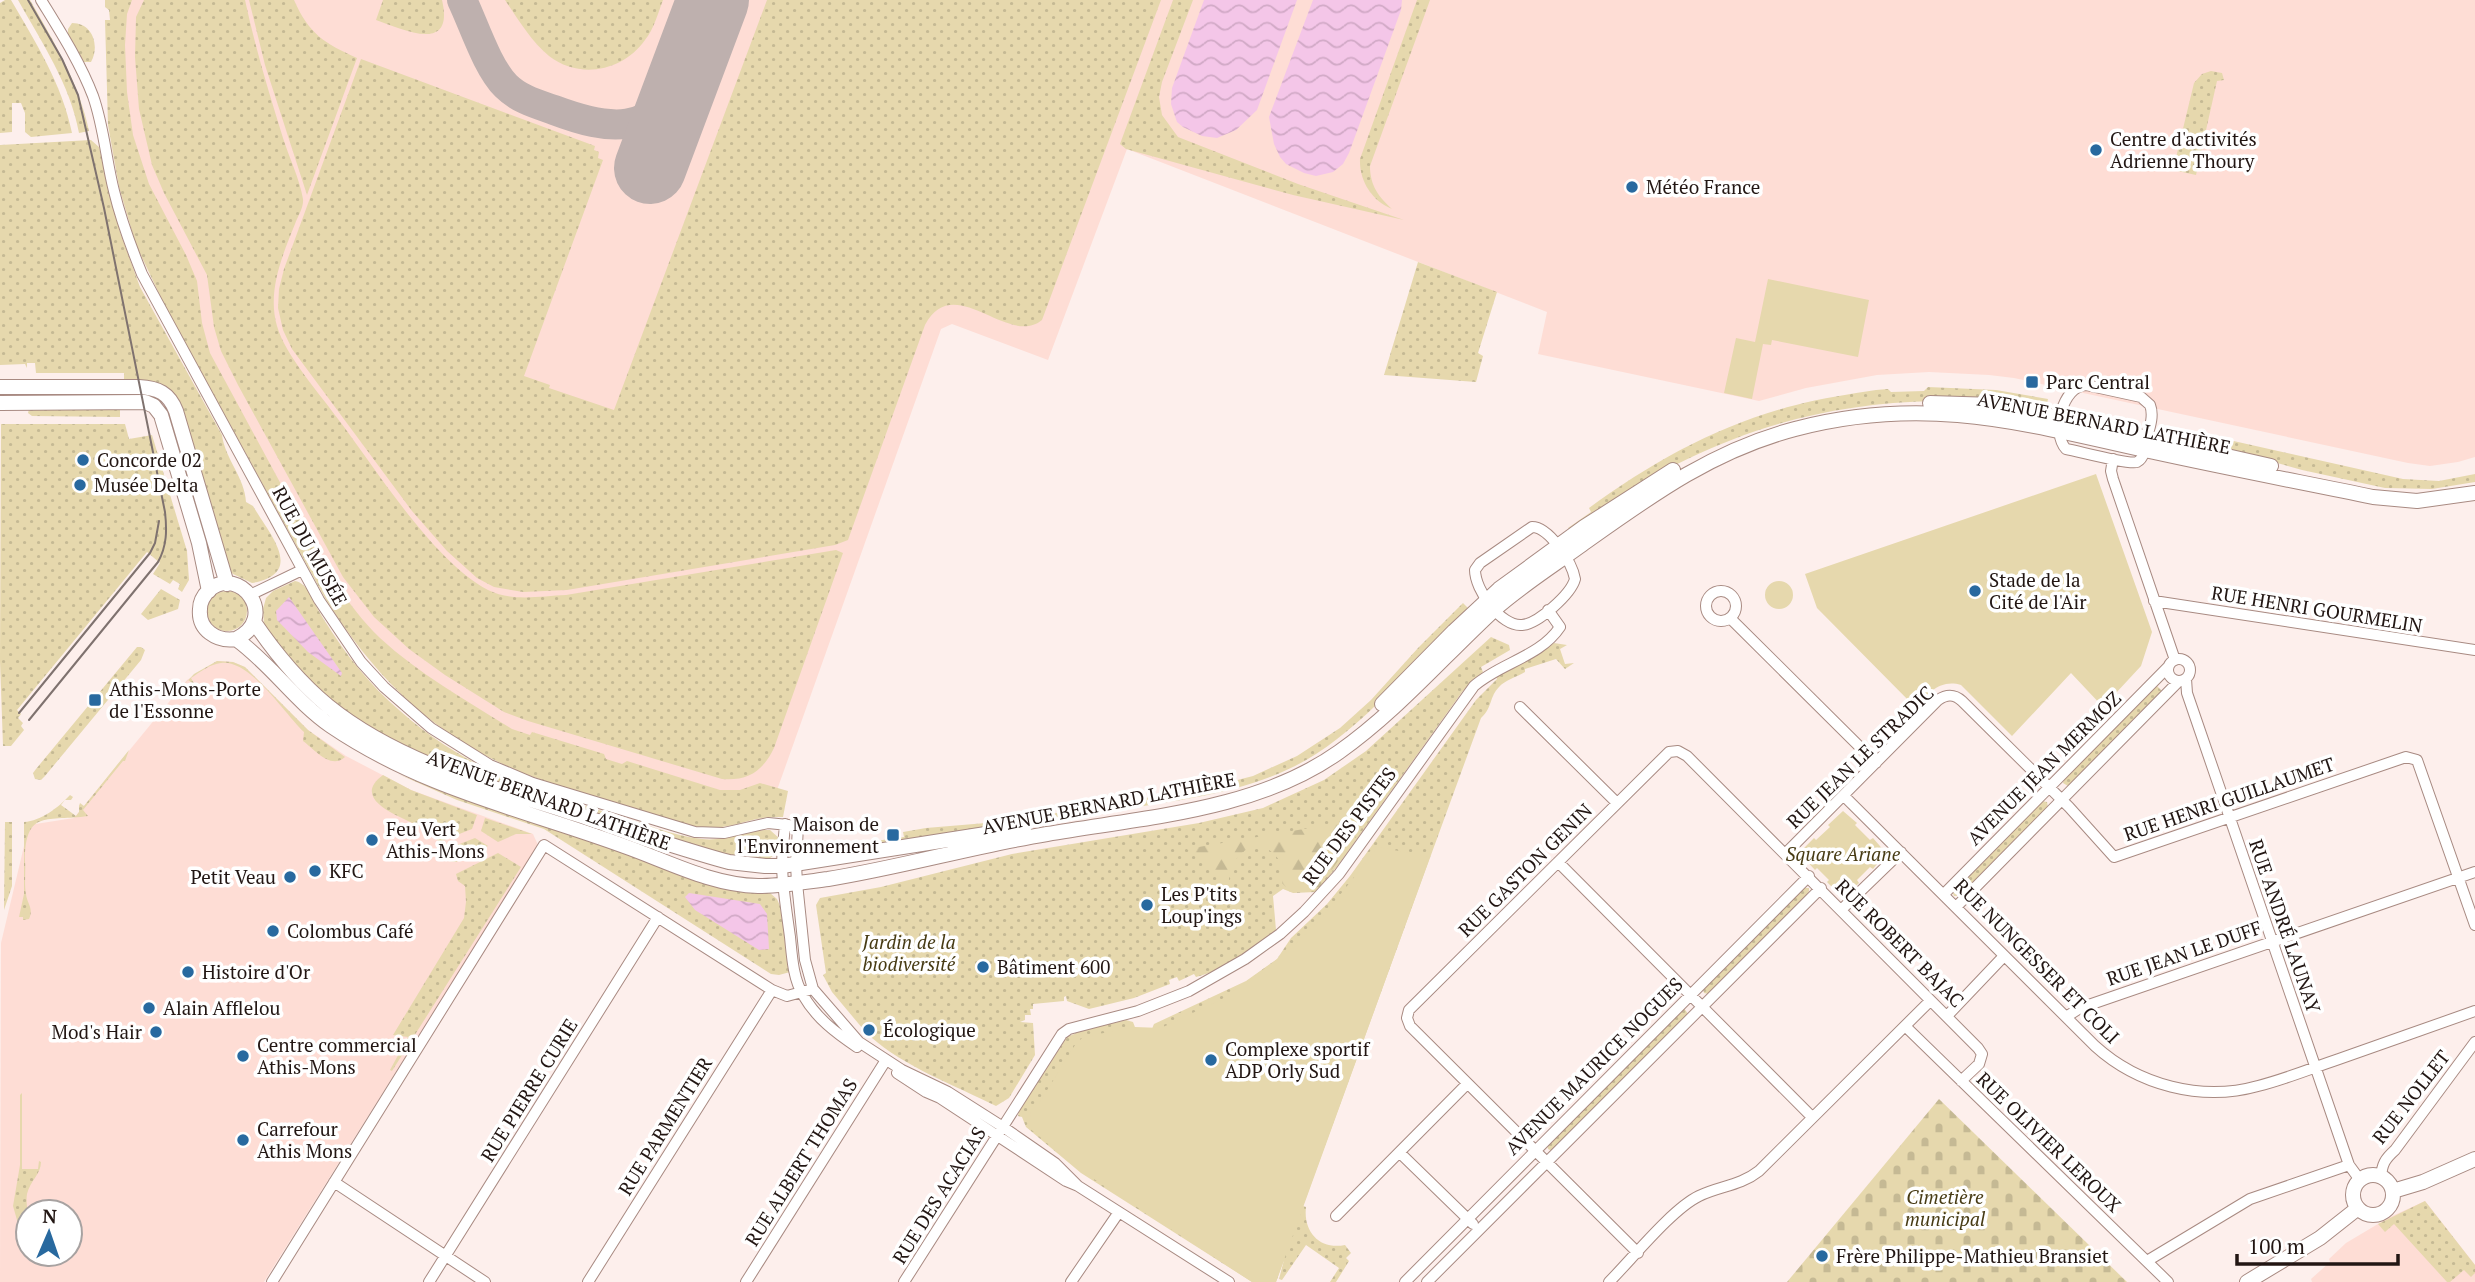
<svg xmlns="http://www.w3.org/2000/svg" width="2475" height="1282" viewBox="0 0 2475 1282" font-family="'PT Serif',serif">
<defs>
<pattern id="grass-dots" width="8" height="8" patternUnits="userSpaceOnUse" patternTransform="scale(1.75)"><rect width="8" height="8" fill="#e6d8ad"/><path d="M2 2h.1M6 6h.1" fill="none" stroke="#c5b994" stroke-width="1.8" stroke-linecap="round"/></pattern>
<pattern id="forest-firs" width="22" height="20" patternUnits="userSpaceOnUse" patternTransform="scale(1.75)"><rect width="22" height="20" fill="#e6d8ad"/><path d="M5 1l3.5 6h-7zM16 11l3.5 6h-7z" fill="#c5b994"/></pattern>
<pattern id="cemetery-stones" width="16" height="16" patternUnits="userSpaceOnUse" patternTransform="scale(1.75)"><rect width="16" height="16" fill="#e6d8ad"/><path d="M2 7V4a2 2 0 0 1 4 0v3zM10 15v-3a2 2 0 0 1 4 0v3z" fill="#c5b994"/></pattern>
<pattern id="water-waves" width="16" height="10" patternUnits="userSpaceOnUse" patternTransform="scale(1.75)"><rect width="16" height="10" fill="#f4c6e8"/><path d="M0 5q4-4 8 0t8 0" fill="none" stroke="#d1a9c6"/></pattern>
</defs>
<rect width="100%" height="100%" fill="#fdefec"/>
<path fill="#feddd5" fill-rule="evenodd" d="M115,0h2360v457l-17,5 -28,4 -22,-3 -394,-85 -25,-3 -60,-3 -52,3 -71,13 -47,13 -221,-47 9,-42 -420,-163 -79,211 -96,-36 -11,5 -170,478 -277,-50 -162,-168 -189,-355z
M217,661l16,1 12,5 63,63 38,26 65,34 122,44 5,11 -274,437h-264l1,-339 28,-118 45,-7 113,-138zM28,1212h42v42h-42z
M2425,1201l50,64v17h-163l-1,-3 19,-17 -1,-3 17,-16 42,-25z"/>
<path fill="url(#grass-dots)" d="M5,0h6c25,43 51,84 61,133l-41,4 -6,-5v-19l-4,-10h-9v29l-12,1v-130z
M18,0h12c24,42 49,83 59,131l-10,2c-9,-49 -37,-90 -61,-133z
M105,0h27l-5,14 -2,31 2,47 6,43 16,49 37,71 11,26 5,42 8,30 125,231c14,18 28,38 45,54 39,36 87,63 132,91l18,6 2,-3 72,22 2,5 16,5 5,-3 93,29h20l20,-7 28,8 -5,26c-6,0 -14,0 -21,1 -17,3 -34,10 -52,10 -33,-1 -67,-17 -98,-26 -27,-9 -55,-16 -81,-26 -92,-35 -154,-95 -206,-178l-160,-292 -29,-61 -17,-58 -11,-62 -3,-105h5l-1,-10 -4,-3z
M144,0h101c10,47 24,93 38,138 6,19 17,42 20,61 1,8 -5,17 -8,25 -13,32 -28,68 -18,102 8,29 43,68 61,93 38,50 95,142 150,171 24,12 52,6 78,5l270,-45 7,3 -69,195c-11,23 -26,33 -52,31l-194,-58 -24,-9 -59,-37 -36,-26 -35,-32 -31,-40 -105,-192 -17,-34 -7,-24 -7,-52 -43,-82 -12,-28 -13,-56 -4,-52 1,-40z
M249,0h45c15,34 30,43 63,58l-50,137 -42,-130z
M383,0h59c13,55 -40,29 -66,20z
M505,0h158c-5,13 -9,29 -18,40 -22,31 -65,40 -96,16 -18,-15 -31,-37 -44,-56z
M767,0h394l-119,320c-34,28 -88,-50 -117,5l-77,215 -13,5 -268,45 -44,2 -29,-5 -17,-9 -30,-27 -35,-40 -120,-162 -9,-19 -5,-22 1,-19 5,-20 77,-210 234,87 -1,4 5,2 -1,6 5,2 -79,216 26,9 -1,3 65,22z
M1173,0h20l-31,82 -3,15 3,18 16,22 120,47 106,36 -111,-25 -167,-46 -6,-5z
M1417,0h13l-60,166c0,20 9,31 22,43 -20,-8 -33,-28 -32,-50z
M72,23c21,0 28,23 19,39h-7l-16,-28v-5z
M2211,71l11,2 2,7 -7,1 -21,94 -23,-5 21,-87 8,-9z
M91,140l8,7 21,85 20,55 82,148c3,24 23,43 24,67l7,4c17,29 53,67 -1,77l-19,-9 -6,-7 -47,-160 -56,-26v-8h-88l-1,-10h-8v5l-2,-4 -25,1v-220z
M1418,262l79,30 -19,61 5,3 -7,26 -92,-7z
M1928,387l68,3 52,9 -2,9c-19,-3 -39,-7 -58,-8 -17,-2 -36,0 -53,1 -143,3 -250,47 -365,129l-2,-2 23,-16 -2,-4c63,-46 131,-84 207,-103 26,-7 54,-11 80,-15l12,-1 3,3 33,-1z
M120,407v10l-88,-1 -4,-3 1,-4z
M1,424h124l4,15 23,-4 35,116 2,29 -7,12 -4,-3 2,-5 -7,-4 -3,4 -17,-10 7,-11 -13,-11 -130,158 4,4 -3,4 5,5 -2,3 3,4 -13,16h-8l-3,-85z
M2169,430l27,7 2,-4 205,46 36,2 36,-7v8l-43,7 -47,-1 -83,-18 -78,-22 -56,-12z
M295,581c12,2 17,17 22,27 20,34 43,66 72,93 73,68 138,87 230,115 27,8 55,20 83,23 24,3 45,-10 68,-9l10,9 -2,13 -12,9 -49,-7 -243,-78 -59,-24 -39,-21 -48,-32 -51,-53 -13,-21 -1,-16 3,-11 7,-7z
M161,589l19,11 -2,9 -30,11 -7,-6z
M207 611a20 20 0 1 1 40 0a20 20 0 1 1-40 0Z
M1463,603l6,6c-50,48 -94,107 -153,145 -61,39 -133,45 -203,57 -94,16 -188,29 -283,42l-2,-13 40,2 36,-5 -1,-5 23,-4 84,-7 204,-35 39,-10 44,-20 43,-28 31,-28 47,-52z
M1491,637l18,8 1,5 -29,17 2,5 -21,20 -123,172 -23,28 -23,1 -10,-4 -10,7 3,34c-25,19 -49,39 -80,47l-2,-3 -15,7 -2,-4 -8,3 1,4 -36,14 -45,11 -22,-8 -1,-5 -2,1v4l-31,3v5h-3l1,6h-6v5l-5,2 13,1 2,32 -26,43 -13,8c-40,-20 -93,-40 -125,-69l3,-6 -6,-4 -3,3 -2,-1 -31,-37 -9,-17 3,-2 -10,-68 4,-7 61,-11 131,-33 187,-31 64,-15 61,-28 42,-29z
M1554,643l13,2 -7,4 5,15 9,-1 -9,6 -9,-10 -31,10v3c-8,5 -20,8 -26,15 -10,10 -6,20 -18,31l-178,488 3,1c-3,25 14,43 39,38l6,8 -5,5 3,3 -13,21h-6l9,-14 -33,-23 -24,35 -3,-1 5,-19 -8,22h-24l-171,-109 -55,-46 -4,-10 -4,-1 1,-5 48,-74 14,-6 45,-11 7,2 5,13 14,-6 2,-5 92,-43 31,-22 14,-21 36,-34 23,-28 126,-176 21,-21 -1,-3 40,-20z
M137,647h4l4,3 -4,10 -96,116 -4,4 -6,-1 -2,-6 3,-4z
M217,661l16,1 12,5 63,63 37,27c-14,13 -30,-7 -42,-16l1,-9c-20,-19 -54,-73 -83,-69 -11,1 -21,9 -30,15l4,7 -7,-5 -8,9 14,-15z
M2157,686l6,6 -95,94 -5,-3 1,-4z
M129,750l-4,11h-2l-40,49 5,6c-40,6 -63,-8 -63,45 1,10 -1,22 1,33 1,10 8,14 3,25l-6,1v-3h-4l5,-23v-72c17,-1 35,-15 46,-27l3,2 -2,3h-6l-4,5 15,11 3,-4v-6l1,-3 4,3z
M398,774l73,28 141,45 158,46 7,6 3,7 10,66 -11,3 -8,-1 -227,-145 -87,-29z
M383,775l28,15 66,25 -5,14 -33,13c-3,-4 -7,-8 -12,-12 -16,-10 -81,-28 -44,-55z
M2042,801l5,1 1,5 -89,89h-5l-2,-5z
M485,818l47,16h-16l-18,8 -17,-11z
M5,822h7v64l-8,24z
M475,838l13,8 -32,16 -6,-1 -6,-11z
M498,853l23,14 -129,204 -2,-1 18,-33 -15,-2 71,-117 2,-16 -1,-16 -7,-5 -2,-7z
M1805,888h4v3l-3,6 -97,97 -5,-1 -1,-4 97,-98z
M1684,1008l4,6 -136,137 -4,-2 -1,-5z
M22,1093v76h16l1,-8 2,1c0,12 -11,19 -14,32 -2,11 4,24 -3,33l-7,-7 -4,-14 7,-41v-70z
M2425,1201l50,64v8l-4,4 -7,-7 -14,12h-3l-53,-58 -9,8 -7,-8z"/>
<path fill="url(#forest-firs)" d="M1351,821h16l-48,66 -12,5h-17l-8,-9 1,-18c-6,-7 -11,-16 -21,-18 -20,-4 -34,20 -33,36l-42,-34z"/>
<path fill="url(#cemetery-stones)" d="M1939,1099l188,183h-340z"/>
<path fill="#e6d8ad" d="M1768,279l101,21 -11,57 -86,-17 -1,5 -8,-1 -11,55 -28,-6 12,-55 19,4z
M2096,474l56,158 -11,34 -38,41 -32,-34 -59,63 -51,-51c-21,-6 -32,8 -46,22l-98,-99 -12,-34z
M1765 595a14 14 0 1 1 28 0a14 14 0 1 1-28 0Z
M1843,811l14,12 -2,2 15,15 3,-2 13,15 -13,16 -3,-2 -13,13 2,3 -14,13 -5,-1 -13,-13 2,-2 -12,-12 -2,2 -14,-15 1,-5 12,-12 2,2 14,-13 -2,-2z
M1378,847l52,10 -154,425h-24l-175,-114 -49,-41 3,-15 7,-7 37,-60 8,-8 52,-10 26,1 63,-30 63,-46 33,-32z"/>
<path fill="url(#water-waves)" d="M1204,0h93l-40,110 -21,20 -19,8 -15,-2 -19,-9 -6,-5 -6,-18 1,-16z
M1313,0h89l-1,10 -52,143 -6,11 -10,8 -17,4 -12,-3 -18,-9 -6,-7 -6,-13 -5,-27z
M289,597l53,76 -1,3 -33,-24 -31,-32 -1,-9z
M689,893l71,11 7,10 2,35 -10,1 -64,-40 -10,-13z"/>
<g fill="none" stroke-linecap="round" stroke-linejoin="round">
<path stroke="#beb0ae" stroke-width="30" d="M462,0c12,25 25,67 44,86 13,13 31,18 48,24 56,21 96,26 130,-32"/>
<path stroke="#beb0ae" stroke-width="72" d="M650,168l63,-168"/>
<defs>
<path id="minor" d="M41,0c19,31 39,62 52,96 11,31 13,64 21,95 7,29 17,56 28,83l177,326 42,62 23,25 47,41 59,37 43,18 162,49 29,1 44,-10 30,3 -2,38 1,19 8,77 8,29 46,53 43,28 46,22 55,35 52,36 23,23
M2086,385l55,12 9,8c4,10 0,22 -3,32 -1,8 -2,21 -10,25 -8,3 -59,-11 -71,-13 -15,-16 -4,-63 20,-64z
M2113,459l-2,12 2,8 62,181
M1532,527c17,0 40,35 43,52 -4,15 -37,45 -53,46 -21,2 -47,-35 -47,-55l5,-7z
M1706 606a15 15 0 1 1 30 0a15 15 0 1 1-30 0Z
M250,595l52,-25
M2154,601l321,49
M1730,618l146,145
M2168 670a11 11 0 1 1 22 0a11 11 0 1 1-22 0Z
M2186,679l1,14 162,472 11,15
M1520,707l97,96
M1844,796l251,250c43,39 106,56 163,40 28,-7 54,-18 81,-27 45,-16 91,-32 136,-48
M785,824c-1,14 -3,29 -3,43 1,24 5,47 8,70 2,20 3,41 13,58 13,23 33,38 54,52
M1786,853l152,-153c9,-6 16,-6 24,1l107,106 45,50 292,-100 11,3 58,165
M1558,862l254,255
M1944,894l224,-227
M1957,906l222,-225
M1841,910l60,-58
M1947,1016l57,-60
M2066,1017l14,-9 395,-136
M1906,1027l262,255
M897,1073l29,19 14,6 126,83 12,5 151,96
M1400,1153l73,71
M2381,1177c1,-13 4,-18 14,-27l80,-108
M334,1182l151,100
M1336,1216l131,-132
M1638,1253l-228,-227 -3,-8 2,-8 260,-258 9,-1 9,5 291,292 4,6 -3,10 -18,17
M2147,1261l103,-62 99,-34
M272,1282l272,-437 228,145 15,6 26,-7
M429,1282l229,-365
M588,1282l184,-292
M746,1282l140,-222
M904,1282l158,-248 7,-5 69,-18 51,-20 56,-32 35,-25 24,-22 35,-38 135,-188c26,-23 66,-29 86,-59l-12,-17
M1071,1282l48,-70
M1405,1282l404,-406
M1427,1282l394,-394
M1609,1282c23,-23 63,-73 90,-86 20,-10 41,-10 60,-25l171,-170"/>
<path id="major" d="M0,387h139c19,1 30,6 37,24l51,173
M0,403l145,-1 9,4 7,9 38,128 10,48
M1930,403l65,2 38,7 238,54
M254,622c21,31 45,60 74,84 68,55 156,79 238,105 54,17 108,36 163,51l36,4h17l242,-38
M236,639c44,-21 4,-75 -27,-49 -5,5 -9,12 -9,19 -2,21 17,33 36,30 35,25 59,62 95,87 93,63 189,82 293,120 43,15 87,39 134,40 24,0 47,-4 70,-7 74,-12 146,-33 219,-45 98,-17 209,-23 292,-82 57,-40 104,-95 156,-143 26,-23 56,-42 85,-63 69,-49 131,-95 215,-117 132,-35 231,-5 359,23 73,16 146,30 219,45l44,4 58,-8
M1382,704l72,-73 45,-42 85,-62 89,-57
M2353 1195a20 20 0 1 1 40 0a20 20 0 1 1-40 0Z
M2393,1191l30,-9 52,-23
M2247,1282l73,-44 38,-30"/>
</defs>
<use href="#minor" stroke="#a88a82" stroke-width="12"/>
<use href="#major" stroke="#a88a82" stroke-width="16"/>
<use href="#minor" stroke="#fff" stroke-width="10"/>
<use href="#major" stroke="#fff" stroke-width="14"/>
<path stroke="#7f726f" stroke-width="2" d="M28,0l34,59 16,36 26,113 61,304c2,18 2,34 -7,50l-129,158
M19,713l131,-160 5,-10 4,-22"/>
</g>
<g fill="#28699f" stroke="#fff" stroke-width="2.5">
<circle cx="2096" cy="150" r="7"/>
<circle cx="1632" cy="187" r="7"/>
<rect x="2025" y="375" width="14" height="14" rx="3.5"/>
<circle cx="83" cy="460" r="7"/>
<circle cx="80" cy="485" r="7"/>
<circle cx="1975" cy="591" r="7"/>
<rect x="88" y="693" width="14" height="14" rx="3.5"/>
<rect x="886" y="828" width="14" height="14" rx="3.5"/>
<circle cx="372" cy="840" r="7"/>
<circle cx="315" cy="871" r="7"/>
<circle cx="290" cy="877" r="7"/>
<circle cx="1147" cy="905" r="7"/>
<circle cx="273" cy="931" r="7"/>
<circle cx="983" cy="967" r="7"/>
<circle cx="188" cy="972" r="7"/>
<circle cx="149" cy="1008" r="7"/>
<circle cx="869" cy="1030" r="7"/>
<circle cx="156" cy="1032" r="7"/>
<circle cx="243" cy="1056" r="7"/>
<circle cx="1211" cy="1060" r="7"/>
<circle cx="243" cy="1140" r="7"/>
<circle cx="1822" cy="1256" r="7"/>
</g>
<g text-anchor="middle" stroke-width="7" stroke-linejoin="round" paint-order="stroke">
<g font-size="19" fill="#221613" stroke="#fff" text-anchor="start">
<text x="2110" y="146">Centre d'activités<tspan x="2110" dy="22">Adrienne Thoury</tspan></text>
<text x="1646" y="194">Météo France</text>
<text x="2046" y="389">Parc Central</text>
<text x="97" y="467">Concorde 02</text>
<text x="94" y="492">Musée Delta</text>
<text x="1989" y="587">Stade de la<tspan x="1989" dy="22">Cité de l'Air</tspan></text>
<text x="109" y="696">Athis-Mons-Porte<tspan x="109" dy="22">de l'Essonne</tspan></text>
<text x="879" y="831" text-anchor="end">Maison de<tspan x="879" dy="22">l'Environnement</tspan></text>
<text x="386" y="836">Feu Vert<tspan x="386" dy="22">Athis-Mons</tspan></text>
<text x="329" y="878">KFC</text>
<text x="276" y="884" text-anchor="end">Petit Veau</text>
<text x="1161" y="901">Les P'tits<tspan x="1161" dy="22">Loup'ings</tspan></text>
<text x="287" y="938">Colombus Café</text>
<text x="997" y="974">Bâtiment 600</text>
<text x="202" y="979">Histoire d'Or</text>
<text x="163" y="1015">Alain Afflelou</text>
<text x="883" y="1037">Écologique</text>
<text x="142" y="1039" text-anchor="end">Mod's Hair</text>
<text x="257" y="1052">Centre commercial<tspan x="257" dy="22">Athis-Mons</tspan></text>
<text x="1225" y="1056">Complexe sportif<tspan x="1225" dy="22">ADP Orly Sud</tspan></text>
<text x="257" y="1136">Carrefour<tspan x="257" dy="22">Athis Mons</tspan></text>
<text x="1836" y="1263">Frère Philippe-Mathieu Bransiet</text>
</g>
<g font-size="19" fill="#221613" stroke="#fff">
<text transform="translate(2104 423) rotate(11)" y="7">AVENUE BERNARD LATHIÈRE</text>
<text transform="translate(310 546) rotate(61)" y="7">RUE DU MUSÉE</text>
<text transform="translate(2317 609) rotate(9)" y="7">RUE HENRI GOURMELIN</text>
<text transform="translate(1860 757) rotate(-44)" y="7">RUE JEAN LE STRADIC</text>
<text transform="translate(2044 768) rotate(-45)" y="7">AVENUE JEAN MERMOZ</text>
<text transform="translate(2229 799) rotate(-19)" y="7">RUE HENRI GUILLAUMET</text>
<text transform="translate(549 800) rotate(20)" y="7">AVENUE BERNARD LATHIÈRE</text>
<text transform="translate(1109 803) rotate(-11)" y="7">AVENUE BERNARD LATHIÈRE</text>
<text transform="translate(1349 826) rotate(-53)" y="7">RUE DES PISTES</text>
<text transform="translate(1525 870) rotate(-45)" y="7">RUE GASTON GENIN</text>
<text transform="translate(2285 926) rotate(71)" y="7">RUE ANDRÉ LAUNAY</text>
<text transform="translate(1900 943) rotate(45)" y="7">RUE ROBERT BAJAC</text>
<text transform="translate(2184 953) rotate(-19)" y="7">RUE JEAN LE DUFF</text>
<text transform="translate(2037 961) rotate(45)" y="7">RUE NUNGESSER ET COLI</text>
<text transform="translate(1594 1066) rotate(-45)" y="7">AVENUE MAURICE NOGUES</text>
<text transform="translate(529 1090) rotate(-58)" y="7">RUE PIERRE CURIE</text>
<text transform="translate(2411 1097) rotate(-52)" y="7">RUE NOLLET</text>
<text transform="translate(665 1126) rotate(-58)" y="7">RUE PARMENTIER</text>
<text transform="translate(2049 1142) rotate(44)" y="7">RUE OLIVIER LEROUX</text>
<text transform="translate(801 1162) rotate(-58)" y="7">RUE ALBERT THOMAS</text>
<text transform="translate(939 1195) rotate(-58)" y="7">RUE DES ACACIAS</text>
</g>
<g font-size="19" font-style="italic" fill="#473b14" stroke="#fff">
<text x="1843" y="861">Square Ariane</text>
<text x="909" y="949">Jardin de la<tspan x="909" dy="22">biodiversité</tspan></text>
<text x="1945" y="1204">Cimetière<tspan x="1945" dy="22">municipal</tspan></text>
</g>
</g>
<g transform="translate(49 1233) rotate(2)"><circle r="33" fill="#ffffff" stroke="#a7a2a1" stroke-width="2"/>
<path d="M0-5L12 26L0 18L-12 26Z" fill="#28699f"/>
<text y="-10" font-size="19" font-weight="bold" text-anchor="middle" fill="#221613">N</text>
</g>
<path d="M2237 1254v10h161v-10" fill="none" stroke="#221613" stroke-width="3.5"/>
<text x="2248" y="1254" font-size="21" fill="#221613" stroke="#ffffff" stroke-width="5" paint-order="stroke">100 m</text>
</svg>
